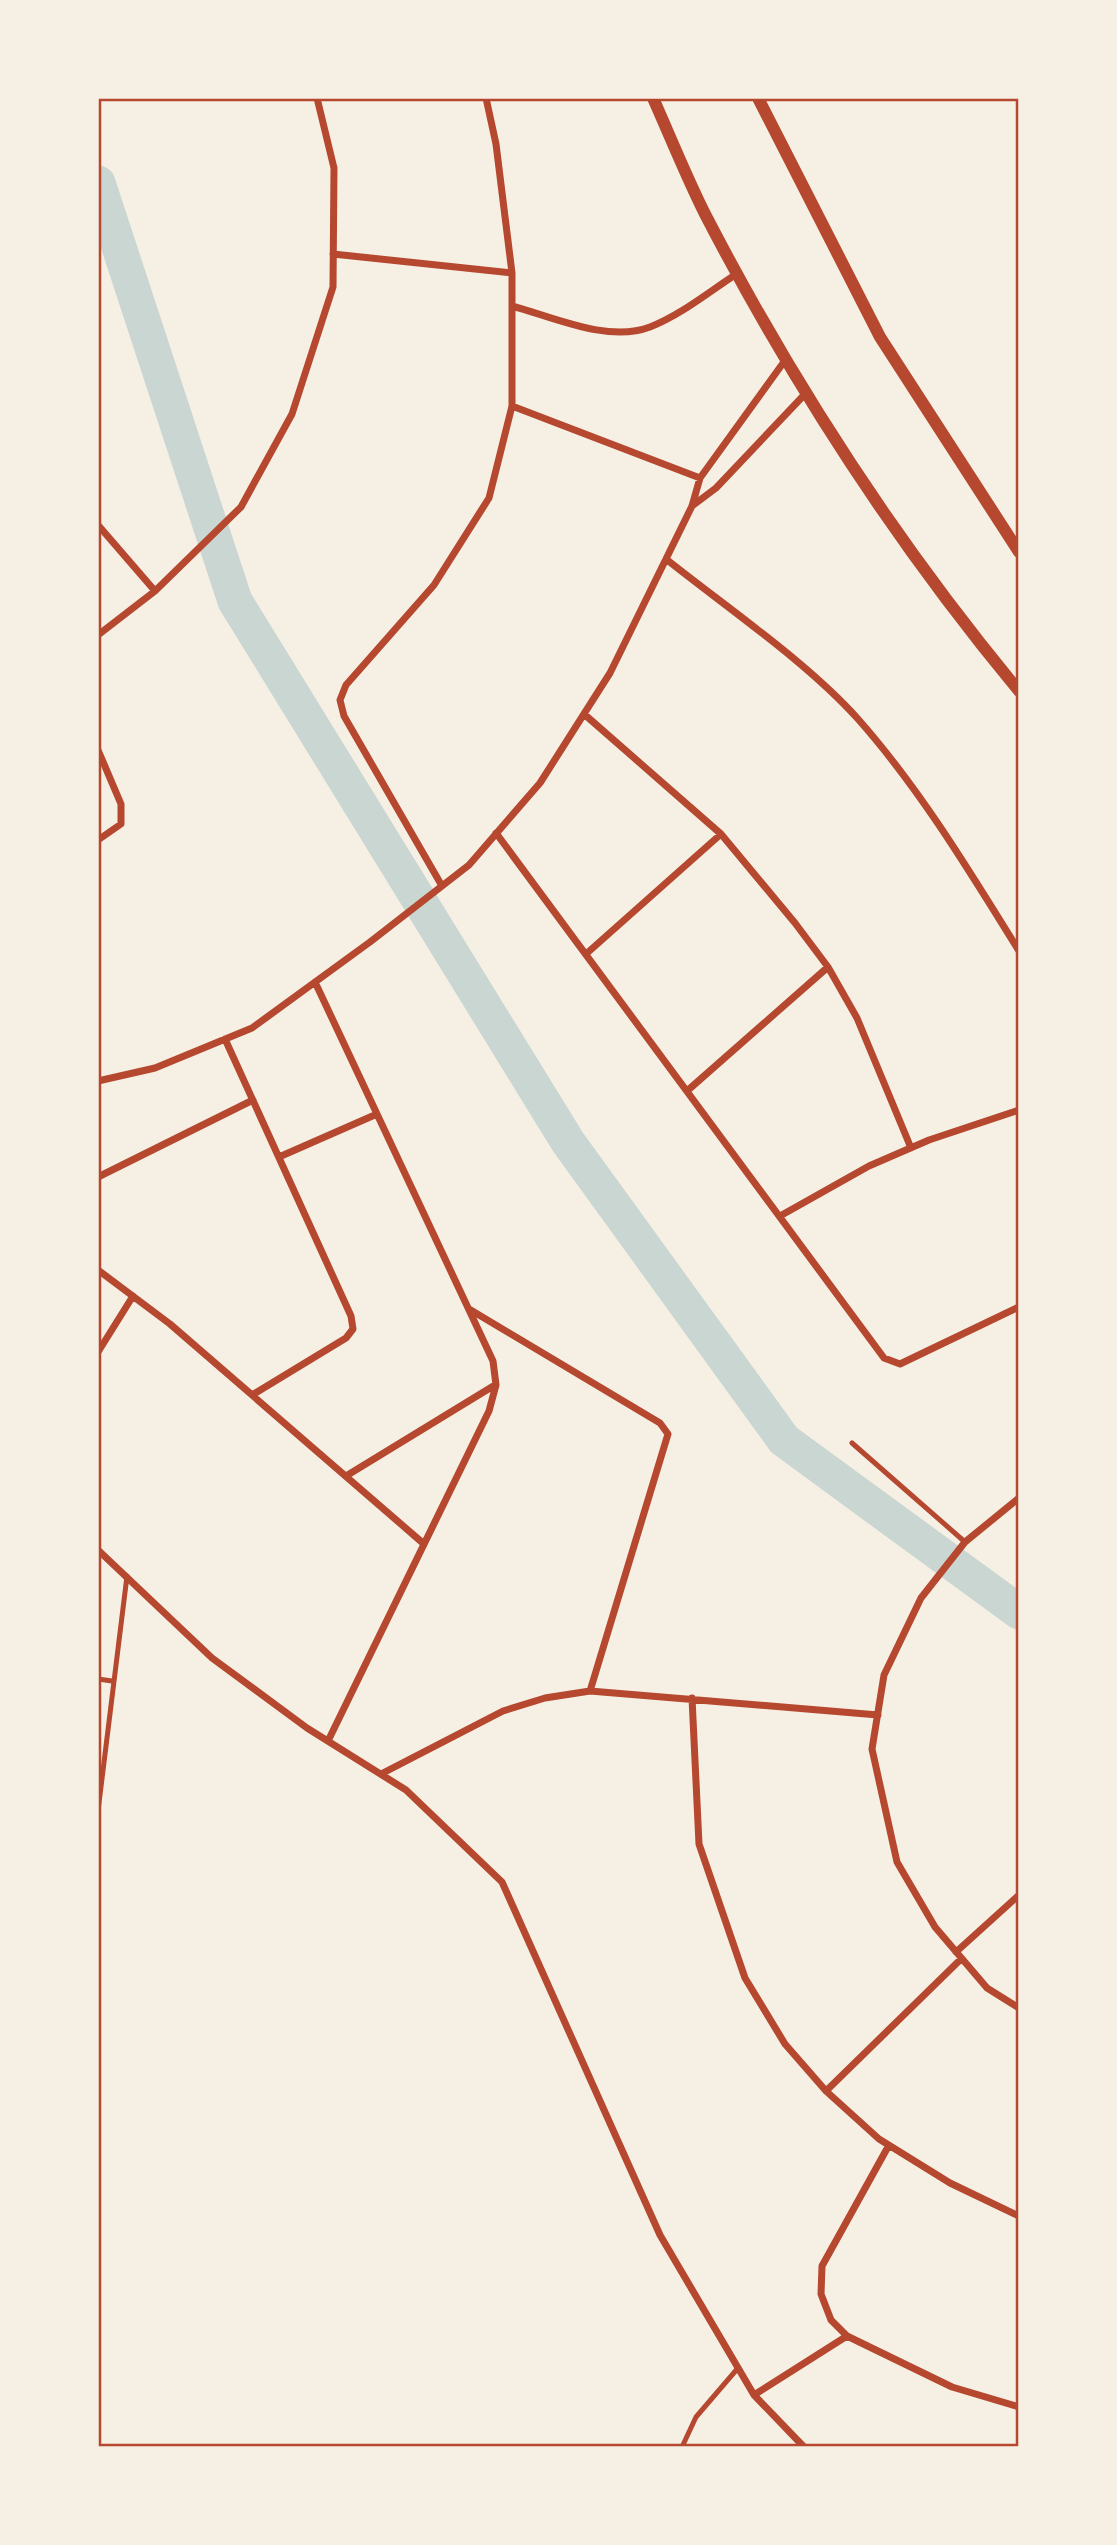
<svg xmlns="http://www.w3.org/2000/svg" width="1117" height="2545" viewBox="0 0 1117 2545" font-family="Quicksand,sans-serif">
<rect width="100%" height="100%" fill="#f6efe4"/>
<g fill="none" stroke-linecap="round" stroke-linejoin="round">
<path stroke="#c9d6d2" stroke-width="35" d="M98,183l137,418 333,541 216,298 235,172"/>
<path stroke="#b5482f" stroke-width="5" d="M852,1443l113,99
M98,1679l14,2
M98,1811l29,-235
M682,2447l14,-30 42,-49"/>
<path stroke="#b5482f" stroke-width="7" d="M333,254l179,19
M512,306c41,11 96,37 138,21 31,-12 60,-36 88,-54
M512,406l188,72
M692,506l24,-18 90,-95
M98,525l57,66
M666,559c60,48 141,103 192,160 62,70 112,153 161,232
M98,635l57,-44 86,-84 51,-93 41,-127 1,-119 -17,-70
M584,714l137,120 74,89 33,44 29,51 54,130
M98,750l23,54v20l-23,16
M496,833l388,525 16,6 119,-57
M442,886l-98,-170 -4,-16 6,-15 88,-100 55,-87 23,-92v-133l-16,-129 -10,-46
M586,954l135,-120
M315,982l178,379 3,24 -7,26 -161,330
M225,1039l126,277 2,13 -7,9 -94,57
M98,1081l57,-13 97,-40 118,-86 99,-77 71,-82 70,-110 82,-167 8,-28 86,-119
M687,1091l141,-124
M279,1157l98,-43
M98,1177l155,-77
M780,1216l89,-50 60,-26 90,-30
M98,1270l72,54 254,220
M469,1309l191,114 8,11 -78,257
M98,1352l35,-56
M346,1476l149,-91
M1019,1498l-54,44 -44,56 -37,77 -12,74 25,113 38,65 52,61 32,20
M98,1550l114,108 95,70 99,62 96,92 158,353 94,160 50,52
M692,1698l7,146 46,134 40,66 41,47 53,48 71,44 69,33
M381,1774l122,-63 42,-13 45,-7 288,24
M956,1952l63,-57
M826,2091l135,-132
M889,2145l-67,121 -1,28 10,26 16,16 105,51 67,20
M754,2395l93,-59"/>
<path stroke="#b5482f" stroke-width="12" d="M653,98c17,38 33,78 52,116 88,170 192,330 314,477
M758,98l122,239 139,215"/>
</g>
<rect width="1117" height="2545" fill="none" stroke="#f6efe4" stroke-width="200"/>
<rect x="100" y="100" width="917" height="2345" fill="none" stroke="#b5482f" stroke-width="2.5"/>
</svg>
